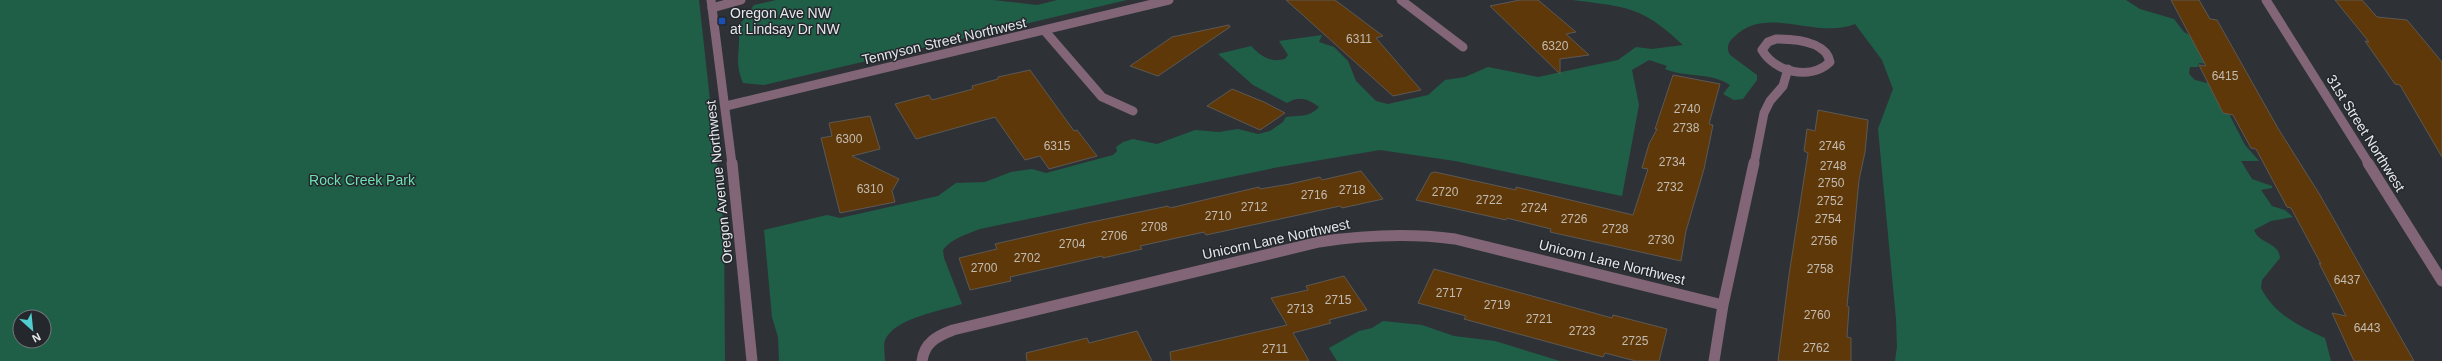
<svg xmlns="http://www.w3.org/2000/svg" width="2442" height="361" viewBox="0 0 2442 361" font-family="Helvetica,sans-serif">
<rect width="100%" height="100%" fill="#2e3237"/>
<path fill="#1f5f47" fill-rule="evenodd" d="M0,0h699l25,228 1,133h-725zM20,317h24v24h-24z
M776,0h217l44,5 20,-5h70l-363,85 -21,-2c-10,-24 -1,-33 -5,-56l16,-22z
M1573,0h553l14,9 34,10 10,13 7,4 19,28 -11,-1 -1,4h-8l-1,7 6,6 24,6v19l4,8 6,1 16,31 14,16h-18l11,18 20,7v2l-11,2 11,16 13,4 8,7 -22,4 -17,9c5,14 25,12 26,28l-18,22 -1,8c13,26 38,38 64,50l6,23h-436l2,-14 -1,-28 -18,-190 15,-40 -11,-29 -27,-36c-38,16 -89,-20 -121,13 -6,5 -8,11 -4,18l27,20v5l-14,19 -9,1 -11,-6 7,-9c-19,-13 -44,-7 -65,-16l2,-3 -18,-6 -17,10 7,35 -17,91 -167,-35 -75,-11 -101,17 -299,62c-13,5 -28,9 -37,21l1,8 18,46c-22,7 -67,14 -77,36 -2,5 0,15 0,21h-106l-1,-24 -6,-20 -8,-87 63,-15 13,3 98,-22 18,-13 29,-1 26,-10 21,-3 14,4 67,-18 4,-4 -1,-4 7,-5 10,-3 24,5 38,-14 24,2 19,-3 20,5 12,-3 13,-9 3,-5c13,-2 23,1 33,-10 -10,-8 -21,-12 -32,-4l-34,-18 -35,-31 33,-8c10,10 19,17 34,13l3,-4 -9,-14 43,-6 -3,7 15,5 14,14 8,20 20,20 12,3 40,-9 17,-15 20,-3 23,-10 50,10 80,-17 18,-13 16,2 31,-4c-41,-39 -57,-38 -110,-45z
M1383,321l39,4 32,11 41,5 65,20h-223l-8,-13 30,-17 13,-3z"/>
<path fill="#5e3809" stroke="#5d5853" d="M1286,0h49l48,36 -7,2 45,52 -28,6z
M1520,0h18l38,32 -10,2 23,21 -29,4v15l-70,-68z
M2171,0h28l11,19 7,1 62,110 41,65 94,166h-60l-22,-48 14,3 -27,-53 2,1 -30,-56 -4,-1 -31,-58 -5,-1 -18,-33 -10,-2 -24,-48 7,1z
M2335,0h27l15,17 30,3 35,42v95l-42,-72 -5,-1 -30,-43 4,1z
M1229,25l1,2 -72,49 -28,-10 42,-29z
M1030,70l44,61 3,-1 20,26 -48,13 -9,-13 -15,4 -30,-43 -79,22 -21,-35 34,-9 3,5 41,-11 -1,-3 26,-7v-2z
M1673,75l47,9 -11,40 4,1 -9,44 -18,62 -5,30 -131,-29 1,-3 -44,-11 -1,2 -90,-20 15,-27 4,-1 81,18v-3l117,28 15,-46 -6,-1 7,-24 8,-15h-2z
M1232,89l32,13 21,11 -25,17 -53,-24z
M1818,110l50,10 -3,32 -6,28 -12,126 2,1 -2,30 4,1v23h-73l11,-86 19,-122 -4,-2 3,-22 8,2z
M870,116l10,33 -28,7 47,23 -7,12 3,11 -55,11 -19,-75 11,-2 -3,-13z
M1361,171l22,28 -41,9 -2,-2 -134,29 -2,-3 -64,14 2,3 -39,9 -1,-2 -92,21 1,4 -41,9 -11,-32 38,-9 -2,-5 92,-21 81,-17 2,2 89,-21 1,2 30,-5 30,-7 2,3z
M1434,269l178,49 1,-3 54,14 -8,32h-23l-31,-8 -2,4 -139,-38 2,-3 -48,-13z
M1344,276l23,34 -38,10 2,3 -38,10 16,28h-138l-1,-9 117,-27 -16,-27 37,-8 -2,-4z
M1137,331l15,30h-125l-1,-8 61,-15 2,5z"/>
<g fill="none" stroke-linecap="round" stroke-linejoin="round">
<path stroke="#826677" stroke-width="9" d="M1401,0l62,47
M2266,0l103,164
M712,8l29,-8
M1044,30l58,67 31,14
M1776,39c17,0 50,2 54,23 -20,19 -55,10 -68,-12l6,-8z
M726,106l443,-106
M1754,164l10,-51 6,-12 13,-15 5,-17"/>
<path stroke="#826677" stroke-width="11" d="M2368,163l74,118
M922,361c2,-18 15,-25 31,-31l366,-88c46,-7 90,-9 136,-3l268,66
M1714,361l9,-56 31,-142"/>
<path stroke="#826677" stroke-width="9" d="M711,0l21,164"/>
<path stroke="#826677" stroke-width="11" d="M732,163l20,198"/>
</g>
<rect fill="#1a4fb4" stroke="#24282d" stroke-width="1.5" x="718" y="17" width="8" height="8" rx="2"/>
<g text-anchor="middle" stroke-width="3" stroke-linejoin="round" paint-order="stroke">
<g font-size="12" fill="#c3bcb2">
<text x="1359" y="43">6311</text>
<text x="1555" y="50">6320</text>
<text x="2225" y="80">6415</text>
<text x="1687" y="113">2740</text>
<text x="1686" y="132">2738</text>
<text x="849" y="143">6300</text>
<text x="1057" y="150">6315</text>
<text x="1832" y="150">2746</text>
<text x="1672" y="166">2734</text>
<text x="1833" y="170">2748</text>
<text x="1831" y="187">2750</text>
<text x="1670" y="191">2732</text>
<text x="870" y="193">6310</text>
<text x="1352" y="194">2718</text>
<text x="1445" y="196">2720</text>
<text x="1314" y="199">2716</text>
<text x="1489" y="204">2722</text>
<text x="1830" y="205">2752</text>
<text x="1254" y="211">2712</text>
<text x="1534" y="212">2724</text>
<text x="1218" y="220">2710</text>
<text x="1574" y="223">2726</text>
<text x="1828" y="223">2754</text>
<text x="1154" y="231">2708</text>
<text x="1615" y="233">2728</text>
<text x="1114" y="240">2706</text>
<text x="1661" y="244">2730</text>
<text x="1824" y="245">2756</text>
<text x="1072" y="248">2704</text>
<text x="1027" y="262">2702</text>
<text x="984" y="272">2700</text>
<text x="1820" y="273">2758</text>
<text x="2347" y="284">6437</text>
<text x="1449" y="297">2717</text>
<text x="1338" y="304">2715</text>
<text x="1497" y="309">2719</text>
<text x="1300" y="313">2713</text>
<text x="1817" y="319">2760</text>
<text x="1539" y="323">2721</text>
<text x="2367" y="332">6443</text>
<text x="1582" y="335">2723</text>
<text x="1635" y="345">2725</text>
<text x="1816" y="352">2762</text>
<text x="1275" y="353">2711</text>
</g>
<g font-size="14" fill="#e5e8eb" stroke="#24282d" text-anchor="start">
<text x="730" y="18">Oregon Ave NW<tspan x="730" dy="16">at Lindsay Dr NW</tspan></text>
</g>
<g font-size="14" fill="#e5e8eb" stroke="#24282d">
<text transform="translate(944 41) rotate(-13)" y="5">Tennyson Street Northwest</text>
<text transform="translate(2366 133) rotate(58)" y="5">31st Street Northwest</text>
<text transform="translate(719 182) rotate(-96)" y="5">Oregon Avenue Northwest</text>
<text transform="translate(1276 239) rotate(-12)" y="5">Unicorn Lane Northwest</text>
<text transform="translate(1612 262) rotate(14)" y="5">Unicorn Lane Northwest</text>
</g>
<g font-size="14" fill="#6de2b2" stroke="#24282d">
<text x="362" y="185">Rock Creek Park</text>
</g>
</g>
<g transform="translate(32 329) rotate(153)"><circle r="19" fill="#24282d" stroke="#717579"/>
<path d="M0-3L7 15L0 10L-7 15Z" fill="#52cdcf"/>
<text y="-6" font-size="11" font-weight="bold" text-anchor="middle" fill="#e5e8eb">N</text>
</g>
</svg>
